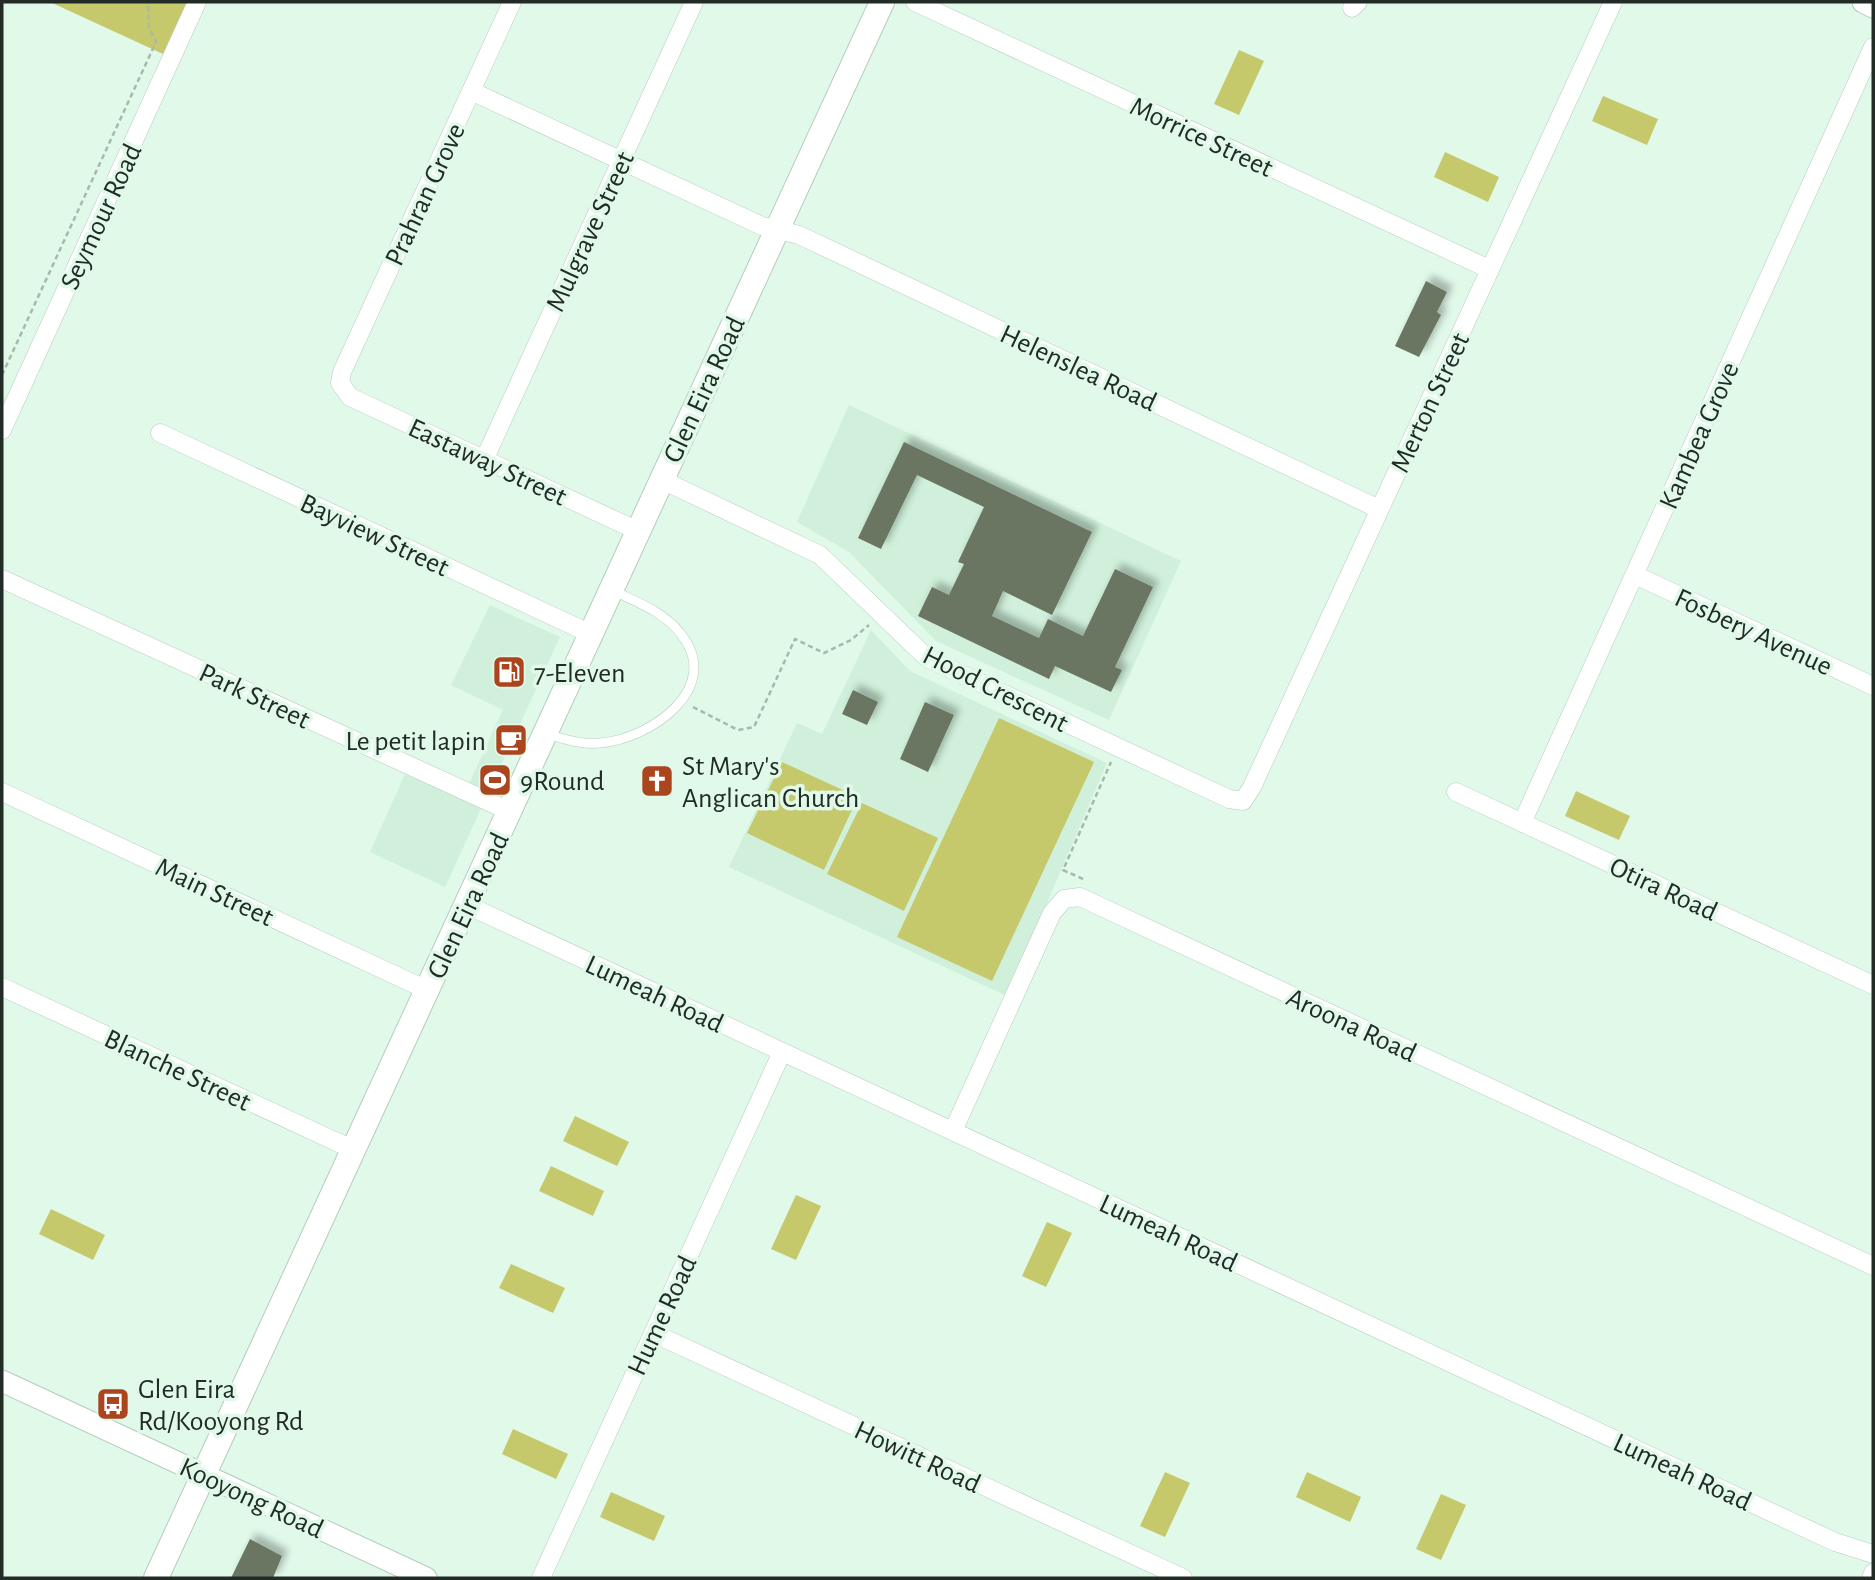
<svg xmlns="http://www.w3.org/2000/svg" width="1875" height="1580" viewBox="0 0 1875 1580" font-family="'Alegreya Sans',sans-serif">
<defs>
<filter id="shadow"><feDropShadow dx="6" dy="-6" stdDeviation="3.5" flood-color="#0004"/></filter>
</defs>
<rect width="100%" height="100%" fill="#e0f9e9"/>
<path fill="#d0f0db" d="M849,405l332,156 -72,159 -173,-79 -87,-89 -52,-30z
M490,605l70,32 -115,250 -75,-35 35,-78 57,25 41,-89 -52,-25z
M871,630l39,41 197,92 -100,233 -278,-129 68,-144 25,11z"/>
<path fill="#c6c96b" d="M50,2h137l-24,52z
M1239,50l25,11 -25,54 -25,-11z
M1603,96l55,23 -11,26 -55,-24z
M1445,152l54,25 -11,25 -54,-25z
M999,718l95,44 -102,219 -95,-44z
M782,762l76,35 -34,73 -77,-37z
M1576,791l54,25 -11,24 -54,-24z
M862,803l76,35 -34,73 -77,-37z
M575,1116l54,26 -12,24 -54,-25z
M551,1166l53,25 -11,25 -54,-25z
M796,1195l25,11 -25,54 -25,-11z
M51,1209l54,26 -12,25 -54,-26z
M1047,1222l25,11 -26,54 -24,-11z
M511,1264l54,24 -12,25 -54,-25z
M513,1429l55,25 -12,25 -54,-25z
M1165,1472l25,11 -25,54 -25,-11z
M1307,1472l54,25 -11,25 -54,-25z
M611,1492l54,24 -11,25 -54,-24z
M1441,1494l25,11 -25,55 -25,-11z"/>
<path fill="#6a7662" filter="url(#shadow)" d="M1426,281l21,11 -10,20 4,3 -22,42 -24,-11z
M904,442l188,90 -40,83 -49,-24 -11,25 47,22 9,-19 35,17 32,-67 38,18 -38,80 7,3 -11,22 -56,-26 -6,13 -131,-63 14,-29 17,8 15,-31 -6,-2 26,-55 -67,-32 -36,74 -23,-11z
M853,690l25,12 -11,23 -25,-11z
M925,702l29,13 -26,57 -28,-13z
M250,1539l32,17 -9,22h-42z"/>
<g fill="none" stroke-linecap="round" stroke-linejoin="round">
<defs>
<path id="service" d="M547,734c17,5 35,11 53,9 51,-4 125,-56 80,-110 -17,-22 -44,-31 -68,-43"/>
<path id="minor" d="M512,2l-170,370 -2,11 10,14 288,134
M915,2l574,267
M1352,8l6,-6
M471,91l291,135 37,9 580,274
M2,430l195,-428
M160,433l431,201
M484,460l210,-458
M662,480l158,75 107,103 302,141 14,2 9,-14 361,-785
M1635,575l238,111
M2,579l507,232
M2,792l425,198
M1456,792l417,193
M1522,823l351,-776
M467,905l1368,637 38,12
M2,987l352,163
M953,1131l99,-218 12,-14 16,-2 793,369
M653,1333l530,245
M541,1578l241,-526
M1871,1578l2,-5"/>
<path id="tertiary" d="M1863,2l10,5
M2,1381l424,197"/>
<path id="secondary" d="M156,1578l726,-1576"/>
</defs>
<use href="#service" stroke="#b5ccbd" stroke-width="10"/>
<use href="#minor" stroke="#b5ccbd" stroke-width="19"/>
<use href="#tertiary" stroke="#b5ccbd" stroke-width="23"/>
<use href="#secondary" stroke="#b5ccbd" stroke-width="26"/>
<path stroke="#a5b9ac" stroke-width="2.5" stroke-dasharray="5 3.5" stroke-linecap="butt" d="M2,375l154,-333 -7,-14 -1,-26
M693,707l45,23 16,-3 41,-88 29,14 27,-13 18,-15
M1083,879l-20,-9 48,-108"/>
<use href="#service" stroke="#fff" stroke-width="9"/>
<use href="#minor" stroke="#fff" stroke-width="18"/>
<use href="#tertiary" stroke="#fff" stroke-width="21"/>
<use href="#secondary" stroke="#fff" stroke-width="24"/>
</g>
<defs>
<symbol id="fuel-square" viewBox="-11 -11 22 22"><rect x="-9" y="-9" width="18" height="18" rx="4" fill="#ab451e" stroke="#e0f9e9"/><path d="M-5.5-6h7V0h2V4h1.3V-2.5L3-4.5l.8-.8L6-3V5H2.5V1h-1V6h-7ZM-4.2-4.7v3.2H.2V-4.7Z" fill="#fff"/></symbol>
<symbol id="cafe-square" viewBox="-11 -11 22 22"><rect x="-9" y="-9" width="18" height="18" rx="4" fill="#ab451e" stroke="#e0f9e9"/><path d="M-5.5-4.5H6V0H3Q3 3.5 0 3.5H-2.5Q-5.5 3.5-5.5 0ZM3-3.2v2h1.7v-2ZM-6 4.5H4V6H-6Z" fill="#fff"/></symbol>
<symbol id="stadium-square" viewBox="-11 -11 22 22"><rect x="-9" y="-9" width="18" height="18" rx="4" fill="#ab451e" stroke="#e0f9e9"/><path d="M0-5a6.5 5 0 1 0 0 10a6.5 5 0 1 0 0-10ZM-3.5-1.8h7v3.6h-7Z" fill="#fff"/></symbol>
<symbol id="church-square" viewBox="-11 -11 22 22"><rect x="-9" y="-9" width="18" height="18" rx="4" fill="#ab451e" stroke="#e0f9e9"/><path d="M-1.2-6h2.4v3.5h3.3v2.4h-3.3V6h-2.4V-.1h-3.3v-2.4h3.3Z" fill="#fff"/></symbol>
<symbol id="bus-square" viewBox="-11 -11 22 22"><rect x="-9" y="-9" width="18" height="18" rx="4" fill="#ab451e" stroke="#e0f9e9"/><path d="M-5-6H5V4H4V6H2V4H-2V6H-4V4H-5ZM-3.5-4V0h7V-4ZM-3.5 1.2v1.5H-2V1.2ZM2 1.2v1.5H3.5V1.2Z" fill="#fff"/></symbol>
</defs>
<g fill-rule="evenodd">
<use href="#fuel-square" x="490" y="653" width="38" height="38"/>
<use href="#cafe-square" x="492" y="721" width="38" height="38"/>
<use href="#stadium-square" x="476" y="761" width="38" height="38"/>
<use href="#church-square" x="638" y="762" width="38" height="38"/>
<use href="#bus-square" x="94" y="1385" width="38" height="38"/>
</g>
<g text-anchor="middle" stroke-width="7" stroke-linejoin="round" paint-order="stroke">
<g font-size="28" fill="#222b25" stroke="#e0f9e9">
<text transform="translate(1202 136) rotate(25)" y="10">Morrice Street</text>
<text transform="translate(424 194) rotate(-65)" y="10">Prahran Grove</text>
<text transform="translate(100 216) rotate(-65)" y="10">Seymour Road</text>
<text transform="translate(589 231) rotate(-65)" y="10">Mulgrave Street</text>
<text transform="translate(1079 367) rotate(25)" y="10">Helenslea Road</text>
<text transform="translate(703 389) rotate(-65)" y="10">Glen Eira Road</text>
<text transform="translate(1429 402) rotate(-65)" y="10">Merton Street</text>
<text transform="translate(1698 435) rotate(-66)" y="10">Kambea Grove</text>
<text transform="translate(488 461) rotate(25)" y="10">Eastaway Street</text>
<text transform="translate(375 534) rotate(25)" y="10">Bayview Street</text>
<text transform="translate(1754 631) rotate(25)" y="10">Fosbery Avenue</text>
<text transform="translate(996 688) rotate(27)" y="10">Hood Crescent</text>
<text transform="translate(255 695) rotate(25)" y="10">Park Street</text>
<text transform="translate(1664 888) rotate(25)" y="10">Otira Road</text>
<text transform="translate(215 891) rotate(25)" y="10">Main Street</text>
<text transform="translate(467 905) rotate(-65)" y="10">Glen Eira Road</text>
<text transform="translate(655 993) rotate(25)" y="10">Lumeah Road</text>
<text transform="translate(1352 1024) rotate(25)" y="10">Aroona Road</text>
<text transform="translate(178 1069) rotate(25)" y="10">Blanche Street</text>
<text transform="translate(1169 1232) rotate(25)" y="10">Lumeah Road</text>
<text transform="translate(661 1315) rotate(-65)" y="10">Hume Road</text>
<text transform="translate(918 1456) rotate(25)" y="10">Howitt Road</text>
<text transform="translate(1683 1471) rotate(25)" y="10">Lumeah Road</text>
<text transform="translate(252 1497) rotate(25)" y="10">Kooyong Road</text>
</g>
<g font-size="28" fill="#222b25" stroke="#e0f9e9" text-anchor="start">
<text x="534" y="682">7-Eleven</text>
<text x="486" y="750" text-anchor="end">Le petit lapin</text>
<text x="682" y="775">St Mary's<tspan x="682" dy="32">Anglican Church</tspan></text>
<text x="520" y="790">9Round</text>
<text x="138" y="1398">Glen Eira<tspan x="138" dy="32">Rd/Kooyong Rd</tspan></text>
</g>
</g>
<rect width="1875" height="1580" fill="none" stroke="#222b25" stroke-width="7"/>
</svg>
